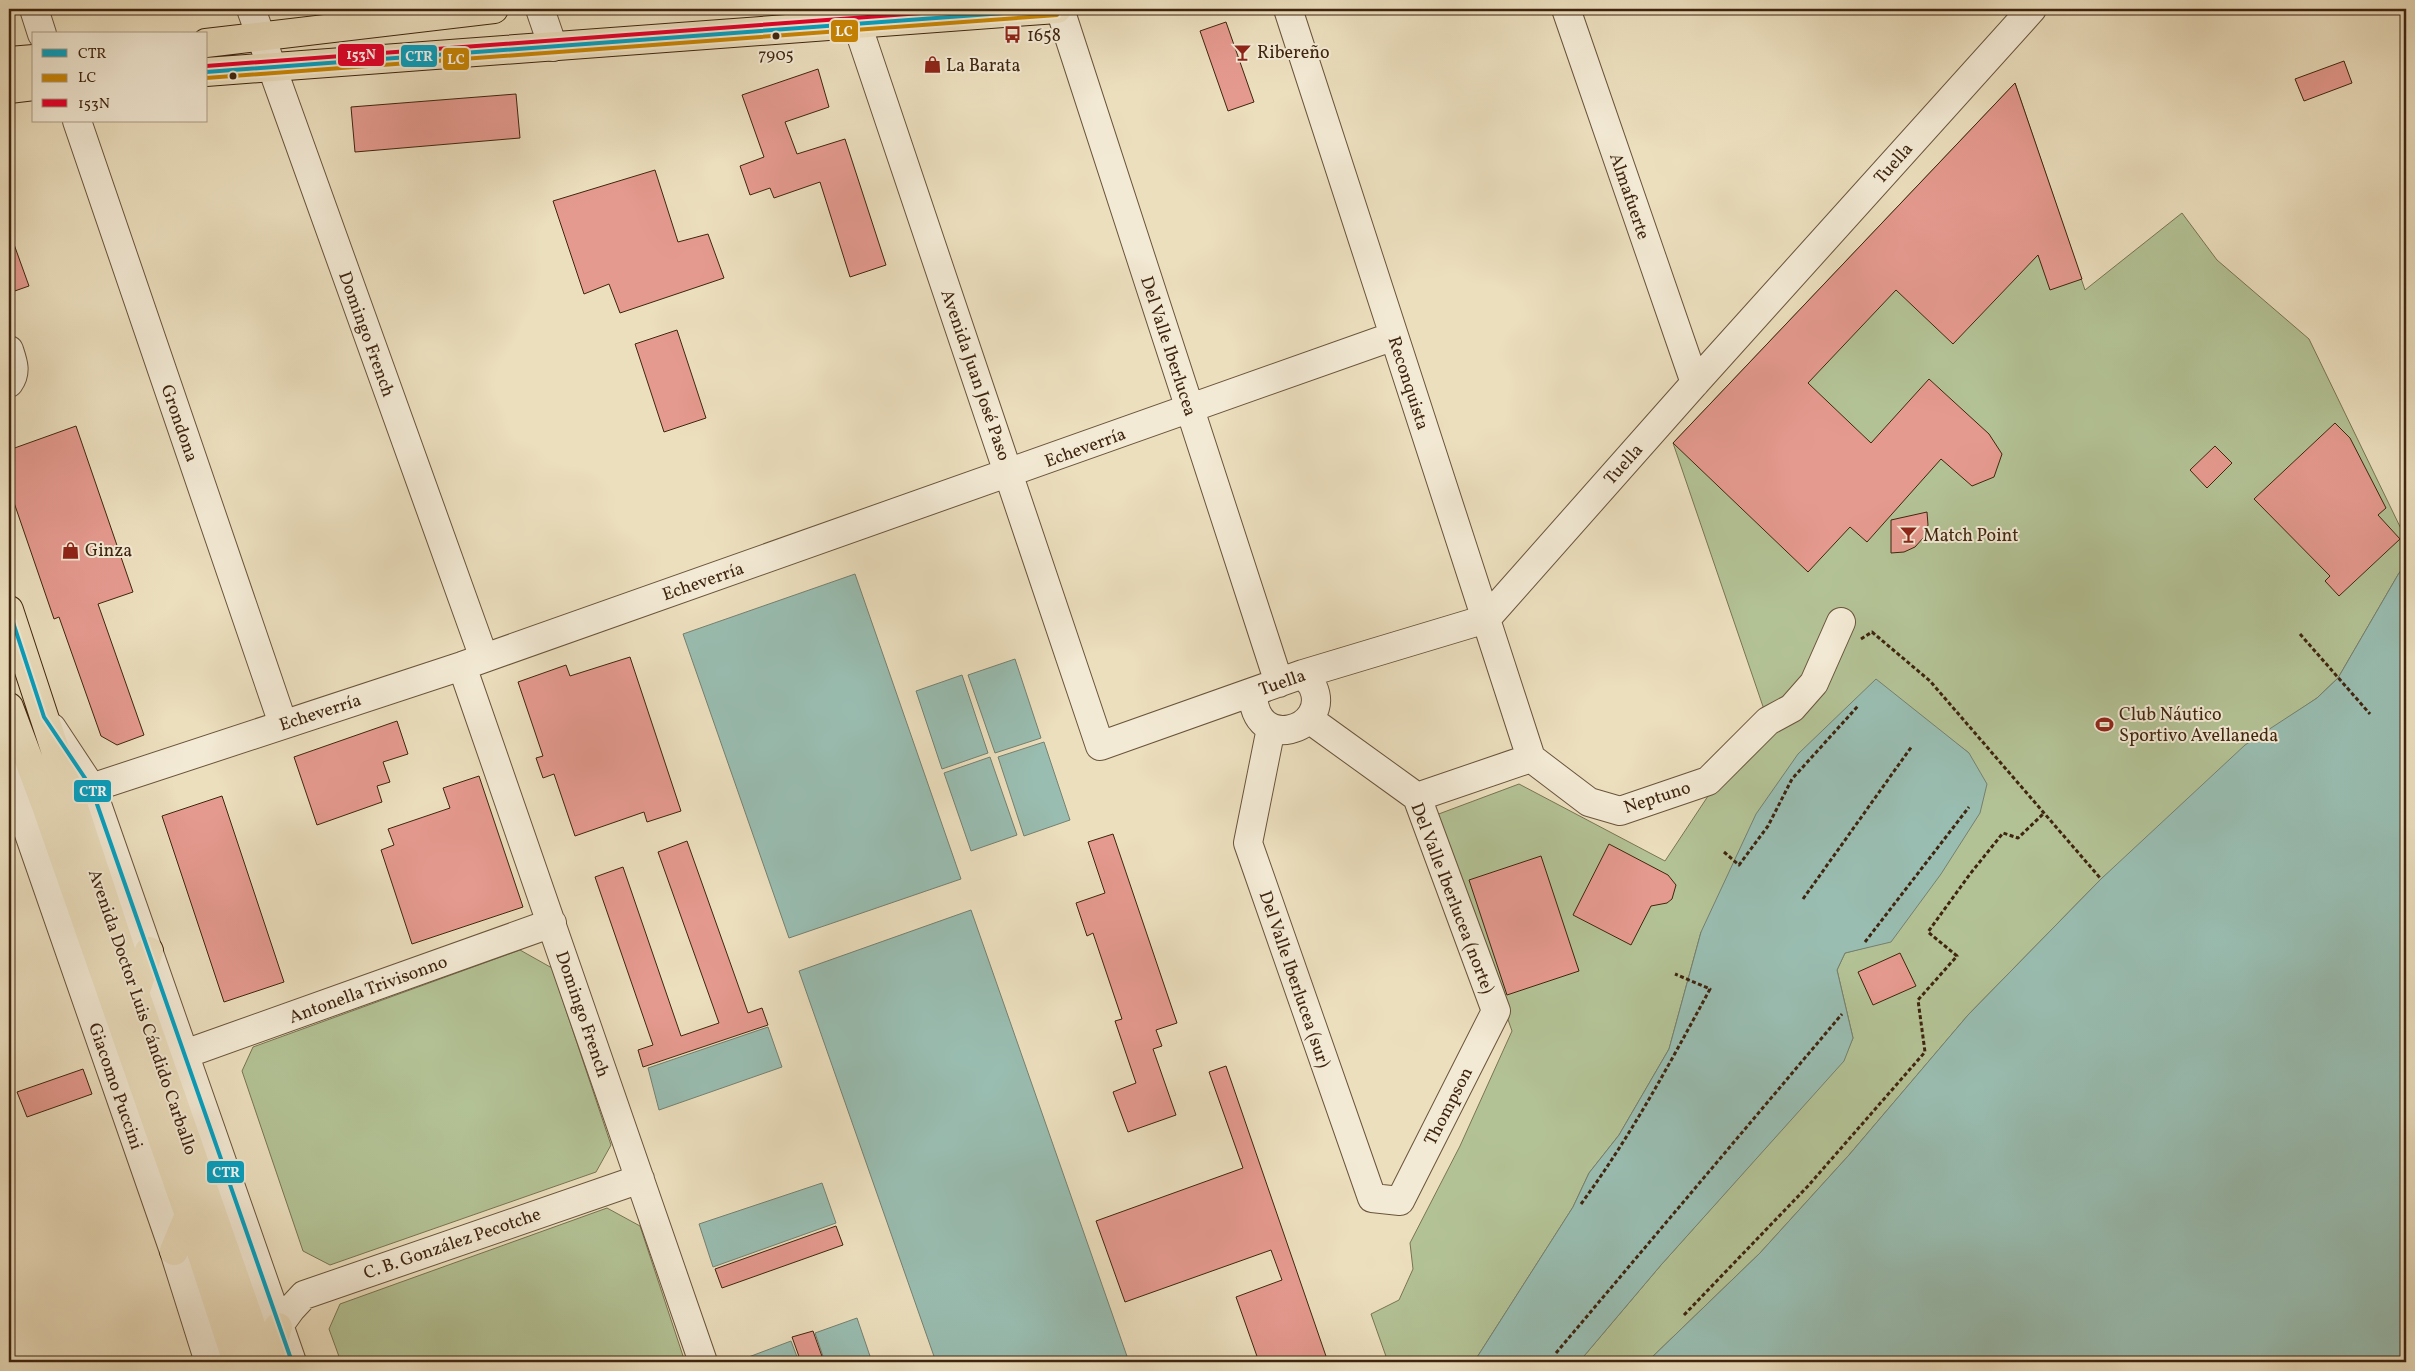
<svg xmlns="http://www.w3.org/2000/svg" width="2415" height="1371" viewBox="0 0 2415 1371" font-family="Vollkorn,serif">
<rect width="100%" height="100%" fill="#ecdfbe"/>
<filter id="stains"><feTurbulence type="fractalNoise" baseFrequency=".004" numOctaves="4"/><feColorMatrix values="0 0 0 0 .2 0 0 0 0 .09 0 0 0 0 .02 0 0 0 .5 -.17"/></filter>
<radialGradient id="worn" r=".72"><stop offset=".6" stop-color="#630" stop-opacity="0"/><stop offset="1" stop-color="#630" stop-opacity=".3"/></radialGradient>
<path fill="#b3c295" stroke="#797452" d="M2015,83l70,207 97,-77 35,47 92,79 97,200v26l-7,8 -61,105 -21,20 -32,22 -184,159 -133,136 -119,140 -89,98 -113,109h-68l82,-97 182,-204 10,-23 -16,-68 8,-17 46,-12 78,-188 -30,-22 -238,201 -32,117 -50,86 -30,38 -16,34 -99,155h-86l-17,-48 28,-14 14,-31 -3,-26 50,-97 52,-115 -76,-216 83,-31 146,77 51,-77 54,-57 -97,-284z
M520,950l32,18 59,177 -15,27 -266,93 -27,-14 -61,-180 11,-24z
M607,1208l33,18 45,136h-344l-12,-33 11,-25z"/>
<path fill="#99bdb1" stroke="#758070" d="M2406,565v797h-759l113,-109 89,-98 119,-140 133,-136 144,-134 72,-47 21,-20 61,-105z
M855,574l106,305 -172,59 -106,-304z
M1015,659l26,79 -46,15 -27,-78z
M962,675l26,78 -46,16 -26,-78z
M1876,679l93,74 18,31 -7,29 -39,61 -50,68 -46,11 -8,17 16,68 -9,23 -183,204 -82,97h-105l99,-155 16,-34 30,-38 50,-86 32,-117 55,-118 42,-60z
M1044,742l26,78 -46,16 -26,-79z
M990,757l27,78 -46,16 -27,-78z
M971,910l158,452h-193l-137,-391z
M768,1027l14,40 -123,43 -11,-42z
M822,1183l14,40 -123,44 -14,-43z
M857,1318l15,44h-47l-10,-29z
M791,1341l8,21h-51l-2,-4z"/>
<path fill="#e59a8f" stroke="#3f250f" d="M1226,22l28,80 -26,9 -28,-80z
M2344,61l8,22 -48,18 -9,-22z
M818,69l11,38 -44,15 12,32 48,-15 41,126 -36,12 -30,-95 -46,16 -4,-10 -20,7 -10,-29 24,-9 -22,-62z
M2015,83l67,196 -32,11 -12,-35 -85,89 -57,-54 -88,93 63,60 58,-64 60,55 13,20 -8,23 -22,9 -31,-27 -74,83 -17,-15 -42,45 -135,-129z
M516,94l4,44 -165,14 -4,-45z
M655,170l23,72 30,-8 16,44 -104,35 -11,-29 -25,10 -31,-93z
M9,236h2l18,50 -20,7z
M677,330l29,88 -42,14 -29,-88z
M2335,423l15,15 36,70 -8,7 22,24 -61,57 -14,-15 5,-5 -76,-77z
M76,426l57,166 -35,12 46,131 -27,10 -16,-9 -42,-119 -5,2 -45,-131v-38z
M2215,446l17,17 -25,25 -17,-18z
M1927,512l1,13 -4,12 -9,10 -11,5 -13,1v-33z
M630,657l51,154 -34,11 -3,-10 -69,24 -21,-62 -11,4 -7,-20 7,-2 -25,-74 48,-17 4,11z
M397,721l11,33 -25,8 7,20 -13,4 5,16 -65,23 -23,-68z
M479,776l44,131 -111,37 -31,-94 13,-5 -6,-16 62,-21 -7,-20z
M222,796l62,186 -60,20 -62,-186z
M1113,834l64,189 -21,7 6,16 -9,3 23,66 -48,17 -15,-40 23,-9 -21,-62 7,-2 -29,-86 -6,3 -11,-33 29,-10 -17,-51z
M687,841l61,172 14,-5 6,17 -125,42 -5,-17 15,-5 -58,-168 28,-10 58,169 38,-13 -61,-171z
M1609,844l59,31 8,10 -4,14 -5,4 -16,3 -20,39 -58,-30z
M1541,856l38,115 -72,24 -38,-115z
M1900,953l16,33 -43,19 -15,-33z
M1226,1066l102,296h-69l-23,-65 46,-17 -11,-30 -146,52 -29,-81 147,-53 -34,-96z
M83,1069l9,25 -65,23 -10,-25z
M836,1226l7,19 -121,43 -7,-19z
M813,1331l11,31h-23l-9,-25z"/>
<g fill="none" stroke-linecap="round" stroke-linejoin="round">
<defs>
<path id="minor" d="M34,9l8,25
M251,9l233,649
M540,9l13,38
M844,9l13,15 243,722 203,-72 183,-55 209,-236 337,-374
M1060,9l219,674
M1288,9l243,749
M1566,9l129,374
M77,121l206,603
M9,350c4,12 8,22 0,33
M462,666l241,696
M1253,692c0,63 79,38 60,-5 -2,-4 -7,-9 -10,-13
M52,728l39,59 201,575
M1271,728l-23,115 124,355 28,3 96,-190 -79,-214 -108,-78
M16,735l5,76 153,440 35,111
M1531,758l58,44 31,9 88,-30 60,-60 24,-13 22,-25 27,-61
M1417,797l114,-39
M9,815l453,-149 932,-330
M185,1054l367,-131
M278,1327l13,-18 13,-14 336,-116"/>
<path id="major" d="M206,43l288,-34
M9,61l25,-2
M206,72l851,-63
M9,89l25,-3
M9,610l126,383 129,369
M9,707l36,96 144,412 48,147
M135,993l14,-42
M174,1251l15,-36
M268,1362l10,-35"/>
</defs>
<use href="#minor" stroke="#6a543b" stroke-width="30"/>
<use href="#major" stroke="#3f250f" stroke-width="30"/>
<path stroke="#3f250f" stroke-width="3" stroke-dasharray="4 2.5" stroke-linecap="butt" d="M2300,634l70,80
M1861,639l11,-7 58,49 171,198
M1724,852l15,13 29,-39 24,-47 66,-73
M1803,899l109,-153
M1865,942l104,-135
M1581,1204c50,-68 89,-141 129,-215l-35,-15
M1684,1315l124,-129 117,-134 -7,-52 39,-44 -29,-24 42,-58 33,-41 15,5 25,-24
M1556,1353l286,-339"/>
<use href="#minor" stroke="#f3ead5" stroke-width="28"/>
<use href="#major" stroke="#ecdfbe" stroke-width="28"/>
<defs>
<path id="bus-1" d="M206,72l851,-63
M9,610l35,107 47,70 201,575"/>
<path id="bus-2" d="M206,78l851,-63"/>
<path id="bus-3" d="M206,66l770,-57"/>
</defs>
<use href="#bus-1" stroke="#f3ead5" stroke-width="8"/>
<use href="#bus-2" stroke="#f3ead5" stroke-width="8"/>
<use href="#bus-3" stroke="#f3ead5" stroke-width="8"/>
<use href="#bus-1" stroke="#03a2c4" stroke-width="4"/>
<use href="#bus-2" stroke="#c98604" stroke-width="4"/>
<use href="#bus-3" stroke="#e4002b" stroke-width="4"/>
</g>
<defs>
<symbol id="bus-bare" viewBox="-9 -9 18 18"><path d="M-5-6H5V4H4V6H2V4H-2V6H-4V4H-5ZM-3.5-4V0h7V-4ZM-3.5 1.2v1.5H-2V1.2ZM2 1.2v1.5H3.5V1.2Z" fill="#8f2418" stroke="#f3ead5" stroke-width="2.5" paint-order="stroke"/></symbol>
<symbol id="bar-bare" viewBox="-9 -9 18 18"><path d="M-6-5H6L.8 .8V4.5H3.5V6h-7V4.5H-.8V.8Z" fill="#8f2418" stroke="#f3ead5" stroke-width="2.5" paint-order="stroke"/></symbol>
<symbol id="shop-bare" viewBox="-9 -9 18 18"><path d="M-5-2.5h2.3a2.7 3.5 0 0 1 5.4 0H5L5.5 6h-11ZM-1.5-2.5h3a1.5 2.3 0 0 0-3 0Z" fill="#8f2418" stroke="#f3ead5" stroke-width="2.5" paint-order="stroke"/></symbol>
<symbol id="stadium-bare" viewBox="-9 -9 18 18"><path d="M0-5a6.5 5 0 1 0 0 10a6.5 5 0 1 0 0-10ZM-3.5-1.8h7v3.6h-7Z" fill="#8f2418" stroke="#f3ead5" stroke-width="2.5" paint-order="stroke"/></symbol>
</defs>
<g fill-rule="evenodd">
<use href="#bus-bare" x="1000" y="22" width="25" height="25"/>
<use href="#bar-bare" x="1230" y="40" width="25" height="25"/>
<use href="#shop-bare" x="920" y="52" width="25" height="25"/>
<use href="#bar-bare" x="1896" y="522" width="25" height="25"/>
<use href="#shop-bare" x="58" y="538" width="25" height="25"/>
<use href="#stadium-bare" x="2092" y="712" width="25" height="25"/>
</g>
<g fill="#3f250f" stroke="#f3ead5" stroke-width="2">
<circle cx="776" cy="36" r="4.5"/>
<circle cx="233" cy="76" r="4.5"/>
</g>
<g text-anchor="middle" stroke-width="4" stroke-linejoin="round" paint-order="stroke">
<g font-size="17" fill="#3f250f" stroke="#f3ead5">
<text x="776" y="60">7905</text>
</g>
<g font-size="18" fill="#3f250f" stroke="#f3ead5" text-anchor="start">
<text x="1027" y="41">1658</text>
<text x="1257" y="58">Ribereño</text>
<text x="946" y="71">La Barata</text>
<text x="1923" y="541">Match Point</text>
<text x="85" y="556">Ginza</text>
<text x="2119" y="720">Club Náutico<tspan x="2119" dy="21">Sportivo Avellaneda</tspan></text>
</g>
<g font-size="18" fill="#3f250f" stroke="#f3ead5">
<text transform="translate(1893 163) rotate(-48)" y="6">Tuella</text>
<text transform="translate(1630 196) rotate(71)" y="6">Almafuerte</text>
<text transform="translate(367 334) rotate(70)" y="6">Domingo French</text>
<text transform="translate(1169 346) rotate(72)" y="6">Del Valle Iberlucea</text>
<text transform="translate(976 375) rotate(71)" y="6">Avenida Juan José Paso</text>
<text transform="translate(1409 383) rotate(72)" y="6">Reconquista</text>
<text transform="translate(180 423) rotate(71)" y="6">Grondona</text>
<text transform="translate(1085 447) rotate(-20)" y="6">Echeverría</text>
<text transform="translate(1623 464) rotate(-48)" y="6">Tuella</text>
<text transform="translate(703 581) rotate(-19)" y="6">Echeverría</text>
<text transform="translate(1282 682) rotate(-19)" y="6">Tuella</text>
<text transform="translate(320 712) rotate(-18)" y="6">Echeverría</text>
<text transform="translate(1657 797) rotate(-18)" y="6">Neptuno</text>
<text transform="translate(1453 898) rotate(69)" y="6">Del Valle Iberlucea (norte)</text>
<text transform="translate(1295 979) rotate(71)" y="6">Del Valle Iberlucea (sur)</text>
<text transform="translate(368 989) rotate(-20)" y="6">Antonella Trivisonno</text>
<text transform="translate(143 1012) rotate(71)" y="6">Avenida Doctor Luis Cándido Carballo</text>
<text transform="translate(583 1014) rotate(71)" y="6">Domingo French</text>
<text transform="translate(116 1086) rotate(71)" y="6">Giacomo Puccini</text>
<text transform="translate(1448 1106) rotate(-63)" y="6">Thompson</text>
<text transform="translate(452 1243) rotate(-19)" y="6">C. B. González Pecotche</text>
</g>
</g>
<g stroke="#f3ead5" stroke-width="2">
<rect x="830" y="19" width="29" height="24" rx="5" fill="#c98604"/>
<rect x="337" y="43" width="48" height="24" rx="5" fill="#e4002b"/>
<rect x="400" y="44" width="38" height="24" rx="5" fill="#03a2c4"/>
<rect x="442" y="47" width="28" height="24" rx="5" fill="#c98604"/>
<rect x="73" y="779" width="39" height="24" rx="5" fill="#03a2c4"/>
<rect x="206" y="1160" width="39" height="24" rx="5" fill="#03a2c4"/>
</g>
<g font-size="14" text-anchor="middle" font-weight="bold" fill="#fff">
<text x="844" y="36">LC</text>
<text x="361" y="59">153N</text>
<text x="419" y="61">CTR</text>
<text x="456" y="64">LC</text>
<text x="93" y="796">CTR</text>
<text x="226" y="1177">CTR</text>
</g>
<rect width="2415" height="1371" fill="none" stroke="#ecdfbe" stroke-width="30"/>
<rect x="10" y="10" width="2395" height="1351" fill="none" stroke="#3f250f" stroke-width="2.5"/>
<rect x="15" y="15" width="2385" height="1341" fill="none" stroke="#3f250f"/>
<rect x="32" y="32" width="175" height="90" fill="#f3ead5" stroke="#ab9b86"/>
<rect x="42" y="49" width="25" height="8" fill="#03a2c4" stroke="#ab9b86"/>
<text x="78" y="58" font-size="15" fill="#3f250f">CTR</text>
<rect x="42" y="74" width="25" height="8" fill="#c98604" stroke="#ab9b86"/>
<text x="78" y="82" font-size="15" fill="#3f250f">LC</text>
<rect x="42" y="99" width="25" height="8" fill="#e4002b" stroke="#ab9b86"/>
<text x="78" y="108" font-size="15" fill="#3f250f">153N</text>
<rect width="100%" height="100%" filter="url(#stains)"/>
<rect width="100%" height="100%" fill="url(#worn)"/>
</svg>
